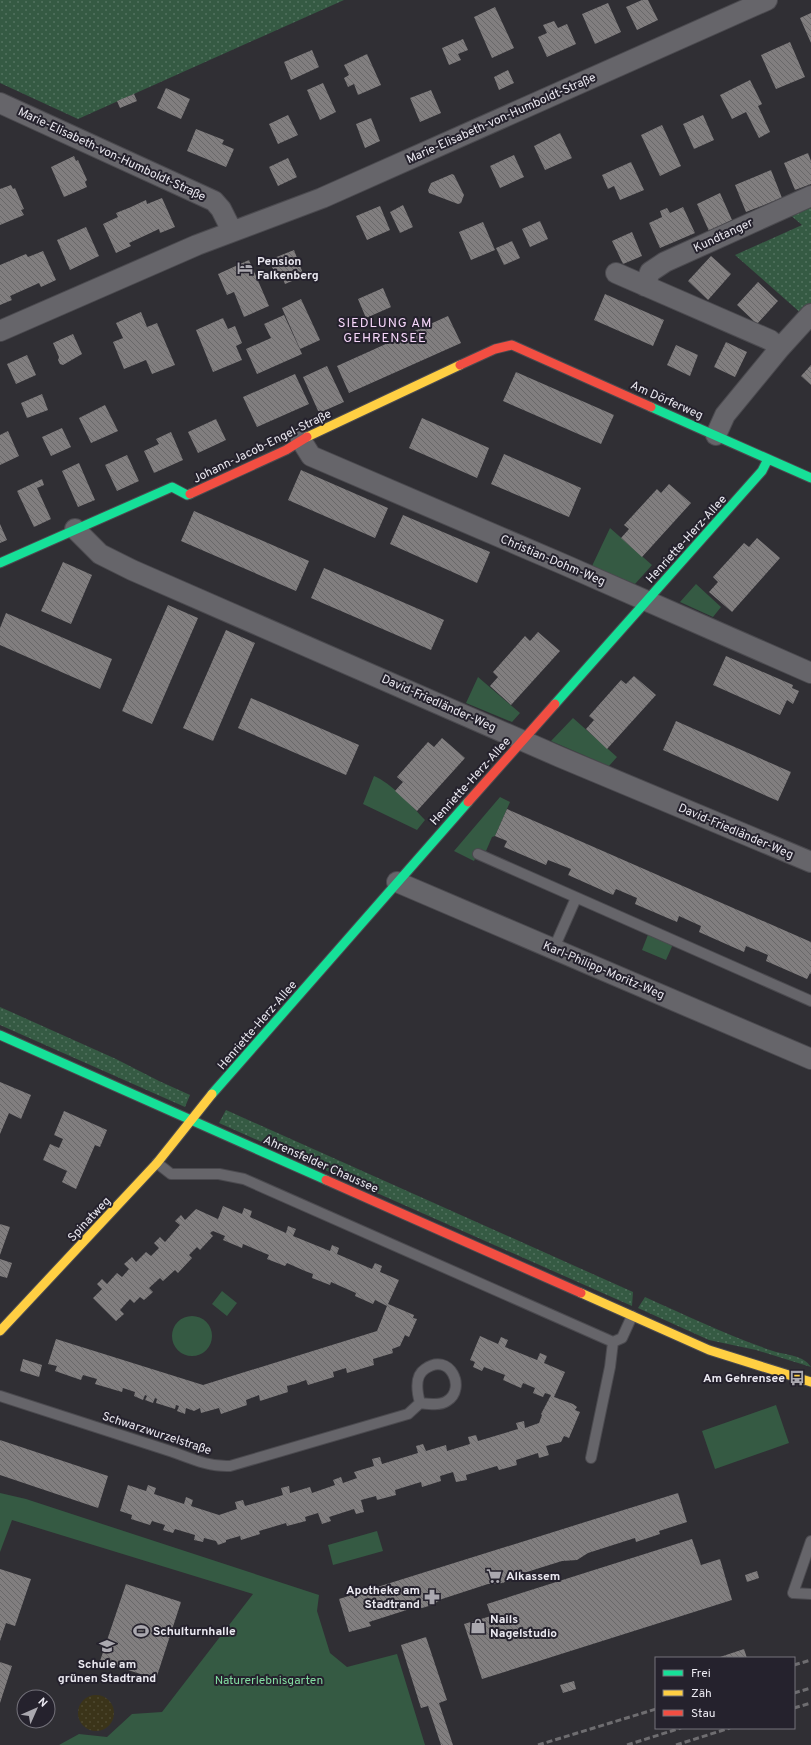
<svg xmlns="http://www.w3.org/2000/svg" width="811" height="1745" viewBox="0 0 811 1745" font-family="Overpass,sans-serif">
<defs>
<pattern id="grass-dots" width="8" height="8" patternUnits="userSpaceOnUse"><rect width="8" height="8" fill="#355a43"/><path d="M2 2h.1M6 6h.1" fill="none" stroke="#52725f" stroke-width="1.8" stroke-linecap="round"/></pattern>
<pattern id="sand-dots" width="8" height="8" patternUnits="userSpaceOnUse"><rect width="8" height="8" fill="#3b3419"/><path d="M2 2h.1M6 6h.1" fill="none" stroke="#4e4830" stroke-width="1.8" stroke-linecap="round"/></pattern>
<pattern id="building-back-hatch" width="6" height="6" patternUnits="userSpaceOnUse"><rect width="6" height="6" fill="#817e7f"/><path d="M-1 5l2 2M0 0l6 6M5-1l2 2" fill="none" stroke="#696869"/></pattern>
</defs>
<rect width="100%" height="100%" fill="#302f34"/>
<path fill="url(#grass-dots)" d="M0,0h344l-266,119 -78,-36z
M811,203v103l-8,9 -68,-60 67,-30 -14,-12z
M0,1007l116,52 43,22 31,14 -5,12 -185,-82z
M226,1110l407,182 -1,14 -413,-183z
M645,1297c42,19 84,39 128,54 12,4 31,4 38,16l-55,-17 -47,-10 -71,-32z"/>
<path fill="url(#sand-dots)" d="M78 1713a18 18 0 1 1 36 0a18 18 0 1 1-36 0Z"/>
<path fill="#355a43" d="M610,528l42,37 -17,19 -43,-18z
M696,584l25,23 -8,10 -33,-15z
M478,677l42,36 -8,9 -46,-19z
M573,718l44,39 -8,9 -58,-25z
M374,776c17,7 38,30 51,44l-8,10 -54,-26z
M500,797l10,5 -15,34 -3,1 -6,14 -6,-2 -6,12 -20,-10z
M649,932l25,10 -8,18 -24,-10z
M222,1291l15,12 -10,13 -15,-12z
M172 1336a20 20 0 1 1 40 0a20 20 0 1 1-40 0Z
M776,1405l13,38 -74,26 -13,-38z
M0,1493l26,6 293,96 -2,16 13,42 17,14 50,-13 28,91h-366l20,-11 28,3 25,-23 30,-2 91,-118 -241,-74 -12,32z
M377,1531l6,20 -50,14 -5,-20z"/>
<path fill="url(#building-back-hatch)" d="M642,0h6l10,20 -21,10 -11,-23z
M608,3l13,29 -26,12 -13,-30z
M495,7l19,41 -22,10 -18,-41z
M811,13v30l-11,-25z
M554,21l4,7 9,-4 9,20 -29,13 -9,-20 9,-4 -4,-8z
M463,39l5,11 -10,4 3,6 -12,5 -7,-17z
M790,42l15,35 -29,12 -15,-34z
M312,50l7,17 -28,13 -7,-18z
M367,54l14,31 -23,10 -4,-11 -6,3 -4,-9 5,-3 -5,-10z
M508,70l6,13 -15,7 -5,-13z
M750,80l12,24 -4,2 12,26 -11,6 -13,-26 -14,7 -12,-24z
M323,83l13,29 -16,8 -13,-30z
M166,88l24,11 -9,20 -24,-11z
M431,90l10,23 -21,9 -10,-24z
M134,94l3,7 -17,7 -3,-7z
M288,115l10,20 -20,9 -9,-20z
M703,115l11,25 -20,9 -11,-25z
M371,118l9,23 -15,7 -9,-24z
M662,125l19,41 -21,10 -19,-41z
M196,129l28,11 -2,4 12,5 -8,18 -39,-16z
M560,133l12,25 -27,12 -11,-24z
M808,153l3,8v23l-16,6 -11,-27z
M514,155l10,22 -24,11 -10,-22z
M74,156l2,5 2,-1 9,20 -2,2 2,5 -23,10 -13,-30z
M288,158l9,19 -19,9 -9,-19z
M631,162l13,28 -24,10 -6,-14 -6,3 -6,-14z
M771,170l11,28 -36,14 -11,-27z
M452,174l2,1 10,20 -3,8 -3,1 -29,-11 -1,-3 3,-7z
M11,185l2,4 2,-1 9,21 -3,1 3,5 -24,10v-36z
M720,193l12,27 -23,11 -12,-27z
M162,198l13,29 -15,6 -1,-4 -30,14 2,3 -15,7 -13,-29 15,-7 -2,-4 15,-6 15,-7 1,4z
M403,205l10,22 -13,6 -10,-21z
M380,206l10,24 -23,10 -11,-24z
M683,207l12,26 -35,15 -11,-25 13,-6 -2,-6 7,-3 3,5z
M540,221l8,18 -18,8 -8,-18z
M483,222l12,28 -24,10 -12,-28z
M86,227l13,29 -29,14 -13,-30z
M632,232l10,24 -19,8 -11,-23z
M512,241l8,17 -16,7 -8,-17z
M294,250l10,26 -19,8 -4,-10 -5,2 -7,-16z
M43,251l13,29 -15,7 -2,-4 -29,13 2,4 -12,5v-40l26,-11 2,3z
M711,256l20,18 -23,26 -20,-19z
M249,260l20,46 -25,11 -10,-25 -7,3 -9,-21z
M758,282l20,19 -21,23 -20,-19z
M383,288l8,19 -25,11 -8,-19z
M605,294l59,26 -11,26 -59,-26z
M301,299l19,41 -20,9 -18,-41z
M141,312l6,15 10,-4 18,42 -23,9 -6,-14 -22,9 -11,-27 10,-4 -7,-15z
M284,315l18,39 -45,20 -11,-25 25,-11 -7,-14z
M448,316l13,27 -112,50 -12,-27z
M223,318l5,11 7,-3 7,17 -6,3 6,14 -29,12 -17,-42z
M73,334l9,20 -19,11 -3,-1 -2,-4 1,-3 -6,-14z
M726,342l21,10 -12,25 -21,-10z
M676,345l22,10 -8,21 -23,-11z
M27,355l9,20 -20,9 -9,-20z
M811,365v20l-10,-9z
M327,366l17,36 -25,11 -16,-36z
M516,372l98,43 -13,29 -98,-43z
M295,374l14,30 -52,23 -14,-30z
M42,394l6,16 -21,8 -6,-15z
M105,405l13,26 -27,12 -12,-25z
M422,418l67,30 -12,30 -68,-30z
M216,419l10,21 -28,13 -10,-21z
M62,428l9,19 -20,9 -9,-19z
M8,431l11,25 -19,9v-30z
M171,432l12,28 -29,13 -10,-22 15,-7 -3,-5z
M504,454l77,34 -12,29 -78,-33z
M127,455l12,26 -22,10 -12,-26z
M79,463l16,37 -17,7 -16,-36z
M301,470l87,38 -13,30 -87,-38z
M42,479l2,6 -7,3 14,31 -17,8 -17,-36z
M669,484l22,19 -49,54 -21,-19 8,-9 -5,-4 33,-36 4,4z
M194,511l115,50 -13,30 -115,-50z
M403,515l87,37 -13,31 -87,-39z
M0,524l7,16 -7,3z
M757,538l23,20 -48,54 -23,-20 9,-10 -5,-5 31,-34 5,4z
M63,562l29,13 -21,49 -30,-13z
M324,568l120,52 -13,30 -120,-52z
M168,605l30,13 -46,106 -30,-13z
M6,613l106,46 -12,30 -100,-44v-17z
M226,630l29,13 -42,98 -30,-13z
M538,632l22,19 -49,54 -21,-19 8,-9 -5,-5 32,-36 5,5z
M726,656l67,29 -1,3 7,3 -6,13 -6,-4 -7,15 -67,-30z
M634,676l22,19 -49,54 -21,-20 8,-9 -5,-4 32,-36 5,4z
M251,698l108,47 -13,30 -108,-47z
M676,721l115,51 -13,29 -115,-51z
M442,738l23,20 -48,53 -22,-20 8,-9 -6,-5 31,-35 6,5z
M507,809l304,133v32l-1,-1 -3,6 -41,-18 2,-6 -22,-9 -2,6 -45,-20 2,-6 -22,-10 -2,6 -42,-18 2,-6 -21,-9 -3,6 -45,-20 3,-6 -23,-9 -2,5 -42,-18 3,-6 -12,-5z
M0,1082l31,13 -10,24 -12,-6 -9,21z
M64,1111l43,19 -7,17 -5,-2 -19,44 -14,-7 5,-11 -24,-11 7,-16 9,4 4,-9 -9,-4z
M223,1206l19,8 2,-6 8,3 -2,6 36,16 2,-7 8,3 -3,7 37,15 2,-6 7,3 -2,6 35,15 3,-6 7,3 -2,6 19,8 -11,24 26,11 -1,3 4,1 -8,18 -4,-2 -5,11 -8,3 1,4 -20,6 1,6 -27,8 -1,-5 -13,4 1,5 -26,8 -2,-5 -11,4 -8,2 1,6 -28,9 -1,-6 -13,5 1,5 -26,9 -2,-6 -18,5 -1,-5 -6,3 -8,-3 -1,6 -8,-3 2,-5 -3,-1 -1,4 -19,-6 1,-4 -2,-1 -2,5 -8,-3 2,-4 -2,-1 -2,5 -9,-4 1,-4 -12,-4 -1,4 -27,-8 2,-5 -14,-4 -2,5 -26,-9 2,-5 -9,-2 8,-25 147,46 174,-54 10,-25 -12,-6 -2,4 -18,-8 1,-3 -25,-11 -1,3 -18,-7 1,-4 -8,-3 -18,-8 -2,3 -18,-7 2,-4 -26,-11 -1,4 -19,-8 2,-4 -12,-5 -3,2 3,3 -13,14 -3,-3 -8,8 3,3 -14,15 -3,-3 -12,11 -3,-3 -11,10 4,4 -9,8 -4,-3 -6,6 -4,-4 -10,11 4,4 -8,7 -23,-23 9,-9 -5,-5 5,-5 5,5 10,-11 5,4 7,-8 -5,-5 8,-7 4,5 10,-10 5,4 8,-8 -5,-5 6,-6 5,5 15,-17 -5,-4 6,-6 4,5 11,-11 22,10z
M0,1224l10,3 -10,28z
M0,1259l12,4 -5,15 -7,-2z
M480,1336l18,8 3,-7 7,3 -3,7 32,13 3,-7 7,3 -3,7 21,9 -11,25 19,7 4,3 -2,3 5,2 -11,26 -5,-2 -3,6 -15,4 3,9 -10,3 -1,-5 -22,7 1,5 -18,5 -2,-4 -31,9 1,5 -11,2 -3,-10 -13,4 1,5 -19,6 -1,-5 -26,8 1,5 -19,5 -1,-4 -15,4 3,12 -8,2 -2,-5 -25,8 2,4 -9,3 -4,-11 -13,4 1,4 -19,5 -1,-3 -27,8 1,3 -19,6 -1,-4 -14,4v2l-8,3 -2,-4 -12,-3 -1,4 -9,-2 1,-5 -20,-6 -2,4 -10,-3 2,-5 -13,-4 -2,4 -19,-6 1,-4 -12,-4 8,-26 18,6 2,-6 8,3 -2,6 30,10 2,-7 7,3 -2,6 28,9 18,-6 -2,-7 8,-2 2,6 38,-11 -2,-7 8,-2 1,7 20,-6 2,6 23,-8 -2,-5 8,-3 2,6 14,-5 -3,-6 20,-6 -2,-7 8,-2 2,7 36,-11 -2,-7 7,-2 3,7 20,-6 1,6 23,-7 -2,-7 8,-2 2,6 40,-12 -2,-6 8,-2 1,7 14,-5 3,-8 -1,-1 10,-19 -6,-2 -2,4 -10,-4 2,-5 -12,-5 -2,5 -18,-8 2,-5 -21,-8 -2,4 -9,-4 2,-5 -5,-2z
M23,1359l19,6 -3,12 -19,-6z
M0,1440l108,36 -10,32 -98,-33z
M678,1493l9,29 -28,9 1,3 -24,8 -1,-4 -47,15 -11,7 -15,1 -48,15 -11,7 -15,1 -46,15 -10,6 -10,3 -6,-1 -47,15 2,4 -22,6 -10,-33z
M692,1539l9,26 19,-6 12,41 -250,79 -18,-55 27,-8 -4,-12z
M0,1569l31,10 -16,47 -9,-3 -6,18z
M757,1571l2,7 -12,4 -2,-7z
M126,1584l55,18 -25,77 -56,-18z
M426,1637l21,63 -8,3 14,42h-12l-13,-39 -7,2 -20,-63z
M744,1649l3,9h-30z
M0,1662l12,4 -12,37z
M574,1681l2,8 -13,4 -3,-8z"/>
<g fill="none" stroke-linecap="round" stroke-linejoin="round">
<defs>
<path id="lane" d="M478,854l333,147
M554,948l22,-50
M157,1163l14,11h48l25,5 369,163
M0,1396l173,56c19,7 37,15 57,14l178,-52 12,-11c8,1 20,3 27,-2 20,-12 3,-50 -22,-32 -11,7 -8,23 -5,34
M591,1458l19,-91 3,-25 9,-4 10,-22
M811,1541l-18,52 18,1"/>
<path id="street" d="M0,103l214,98 7,8 11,22
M616,273l154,67 10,8
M645,286l5,-14 15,-10 146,-66
M0,331l197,-86 125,-47 445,-198
M716,435l9,-20 55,-67 31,-34
M301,440l10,16 254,109 246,108
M75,529l25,25 32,16 428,187 251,105
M397,882l414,177"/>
<path id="fast" d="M651,407l160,71
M0,563l172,-76 15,8 3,-1
M555,704l207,-233 6,-12
M0,1035l326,145
M212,1094l256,-292"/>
<path id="slow" d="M307,437l153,-72
M581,1293l128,57 102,32
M0,1331l157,-168 55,-69"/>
<path id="jam" d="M460,365l35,-16 17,-4 139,62
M190,494l96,-44 21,-13
M468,802l87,-98
M326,1180l255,113"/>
</defs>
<use href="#lane" stroke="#4b4a4f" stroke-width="12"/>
<use href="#street" stroke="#4b4a4f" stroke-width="22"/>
<use href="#fast" stroke="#4b4a4f" stroke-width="11"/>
<use href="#slow" stroke="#4b4a4f" stroke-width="11"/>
<use href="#jam" stroke="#4b4a4f" stroke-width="11"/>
<use href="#lane" stroke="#66656a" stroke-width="10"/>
<use href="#street" stroke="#66656a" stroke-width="20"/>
<use href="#fast" stroke="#16e098" stroke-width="9"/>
<use href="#slow" stroke="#ffcf43" stroke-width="9"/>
<use href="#jam" stroke="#f24e42" stroke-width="9"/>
<path stroke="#6e6d70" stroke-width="3" stroke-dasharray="6 3" stroke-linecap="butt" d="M794,1665l17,-5
M794,1693l17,-5
M794,1708l17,-5
M538,1745l118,-36
M627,1745l54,-17
M676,1745l54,-17"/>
</g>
<defs>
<symbol id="hotel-bare" viewBox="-9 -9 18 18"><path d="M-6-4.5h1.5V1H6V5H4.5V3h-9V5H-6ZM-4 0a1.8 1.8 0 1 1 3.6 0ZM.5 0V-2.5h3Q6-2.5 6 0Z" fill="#aaa8af" stroke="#25222d" stroke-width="2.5" paint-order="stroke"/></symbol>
<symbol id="bus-bare" viewBox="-9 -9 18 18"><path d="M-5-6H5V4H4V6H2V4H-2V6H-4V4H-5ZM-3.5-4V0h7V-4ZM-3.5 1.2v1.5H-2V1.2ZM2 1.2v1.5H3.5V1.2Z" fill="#aaa8af" stroke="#25222d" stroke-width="2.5" paint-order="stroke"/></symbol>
<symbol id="supermarket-bare" viewBox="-9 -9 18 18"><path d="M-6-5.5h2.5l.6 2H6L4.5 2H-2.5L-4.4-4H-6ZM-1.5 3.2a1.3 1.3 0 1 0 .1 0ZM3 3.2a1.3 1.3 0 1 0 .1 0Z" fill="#aaa8af" stroke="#25222d" stroke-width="2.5" paint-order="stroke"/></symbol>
<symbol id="pharmacy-bare" viewBox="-9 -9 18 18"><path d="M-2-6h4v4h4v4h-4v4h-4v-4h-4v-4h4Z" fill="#aaa8af" stroke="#25222d" stroke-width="2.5" paint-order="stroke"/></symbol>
<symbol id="shop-bare" viewBox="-9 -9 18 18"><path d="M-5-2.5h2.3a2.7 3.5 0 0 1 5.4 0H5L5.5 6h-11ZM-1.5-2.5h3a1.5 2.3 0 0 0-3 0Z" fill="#aaa8af" stroke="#25222d" stroke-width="2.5" paint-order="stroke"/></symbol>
<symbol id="stadium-bare" viewBox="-9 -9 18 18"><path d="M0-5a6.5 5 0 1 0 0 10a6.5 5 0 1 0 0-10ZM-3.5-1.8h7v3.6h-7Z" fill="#aaa8af" stroke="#25222d" stroke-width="2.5" paint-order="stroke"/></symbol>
<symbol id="school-bare" viewBox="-9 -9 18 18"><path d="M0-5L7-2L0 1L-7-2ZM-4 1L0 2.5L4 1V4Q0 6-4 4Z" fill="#aaa8af" stroke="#25222d" stroke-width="2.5" paint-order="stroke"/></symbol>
</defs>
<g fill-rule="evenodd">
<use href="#hotel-bare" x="234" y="257" width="22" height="22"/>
<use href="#bus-bare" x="786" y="1367" width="22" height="22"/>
<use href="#supermarket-bare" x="483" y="1565" width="22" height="22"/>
<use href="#pharmacy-bare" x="421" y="1586" width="22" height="22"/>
<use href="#shop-bare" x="467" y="1615" width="22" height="22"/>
<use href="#stadium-bare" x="130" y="1620" width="22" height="22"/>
<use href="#school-bare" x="96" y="1635" width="22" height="22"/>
</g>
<g text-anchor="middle" stroke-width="4" stroke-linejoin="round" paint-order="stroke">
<g font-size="12" fill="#ebe9f1" stroke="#25222d">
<text transform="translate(501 118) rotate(-24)" y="4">Marie-Elisabeth-von-Humboldt-Straße</text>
<text transform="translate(112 154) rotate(25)" y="4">Marie-Elisabeth-von-Humboldt-Straße</text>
<text transform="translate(723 235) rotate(-25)" y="4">Kundtanger</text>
<text transform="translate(667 400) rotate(24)" y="4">Am Dörferweg</text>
<text transform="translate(262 446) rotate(-26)" y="4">Johann-Jacob-Engel-Straße</text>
<text transform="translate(686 539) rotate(-48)" y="4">Henriette-Herz-Allee</text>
<text transform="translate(553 560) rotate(23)" y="4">Christian-Dohm-Weg</text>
<text transform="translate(439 703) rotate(24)" y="4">David-Friedländer-Weg</text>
<text transform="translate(470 781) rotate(-48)" y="4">Henriette-Herz-Allee</text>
<text transform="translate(736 831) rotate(23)" y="4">David-Friedländer-Weg</text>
<text transform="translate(604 970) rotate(23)" y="4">Karl-Philipp-Moritz-Weg</text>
<text transform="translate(257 1025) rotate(-49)" y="4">Henriette-Herz-Allee</text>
<text transform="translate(321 1164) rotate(24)" y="4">Ahrensfelder Chaussee</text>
<text transform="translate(89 1219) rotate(-47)" y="4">Spinatweg</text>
<text transform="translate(157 1433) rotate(18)" y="4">Schwarzwurzelstraße</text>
</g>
<g font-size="12" font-weight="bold" fill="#ebe9f1" stroke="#25222d" text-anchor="start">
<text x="257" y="265">Pension<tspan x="257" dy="14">Falkenberg</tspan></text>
<text x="785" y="1382" text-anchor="end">Am Gehrensee</text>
<text x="506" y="1580">Alkassem</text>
<text x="420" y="1594" text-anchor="end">Apotheke am<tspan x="420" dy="14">Stadtrand</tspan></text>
<text x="490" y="1623">Nails<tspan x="490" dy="14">Nagelstudio</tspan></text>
<text x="153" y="1635">Schulturnhalle</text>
<text x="107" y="1668" text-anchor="middle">Schule am<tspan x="107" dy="14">grünen Stadtrand</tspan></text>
</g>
<g font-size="12" fill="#82dca1" stroke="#25222d">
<text x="269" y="1684">Naturerlebnisgarten</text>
</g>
<g font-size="13" letter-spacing="1" fill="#f7d7fb" stroke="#25222d">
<text x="385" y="327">SIEDLUNG AM<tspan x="385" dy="15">GEHRENSEE</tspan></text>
</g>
</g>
<rect x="655" y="1657" width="140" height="72" fill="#25222d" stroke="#74727b"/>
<rect x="663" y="1670" width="20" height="6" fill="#16e098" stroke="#74727b"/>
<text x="691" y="1677" font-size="12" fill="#ebe9f1">Frei</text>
<rect x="663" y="1690" width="20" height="6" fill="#ffcf43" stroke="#74727b"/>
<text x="691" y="1697" font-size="12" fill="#ebe9f1">Zäh</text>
<rect x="663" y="1710" width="20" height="6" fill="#f24e42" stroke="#74727b"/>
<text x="691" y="1717" font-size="12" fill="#ebe9f1">Stau</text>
<g transform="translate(36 1709) rotate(45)"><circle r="19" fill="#25222d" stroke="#74727b"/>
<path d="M0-3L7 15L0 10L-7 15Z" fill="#aaa8af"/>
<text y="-6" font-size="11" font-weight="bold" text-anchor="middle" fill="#ebe9f1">N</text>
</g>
</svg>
